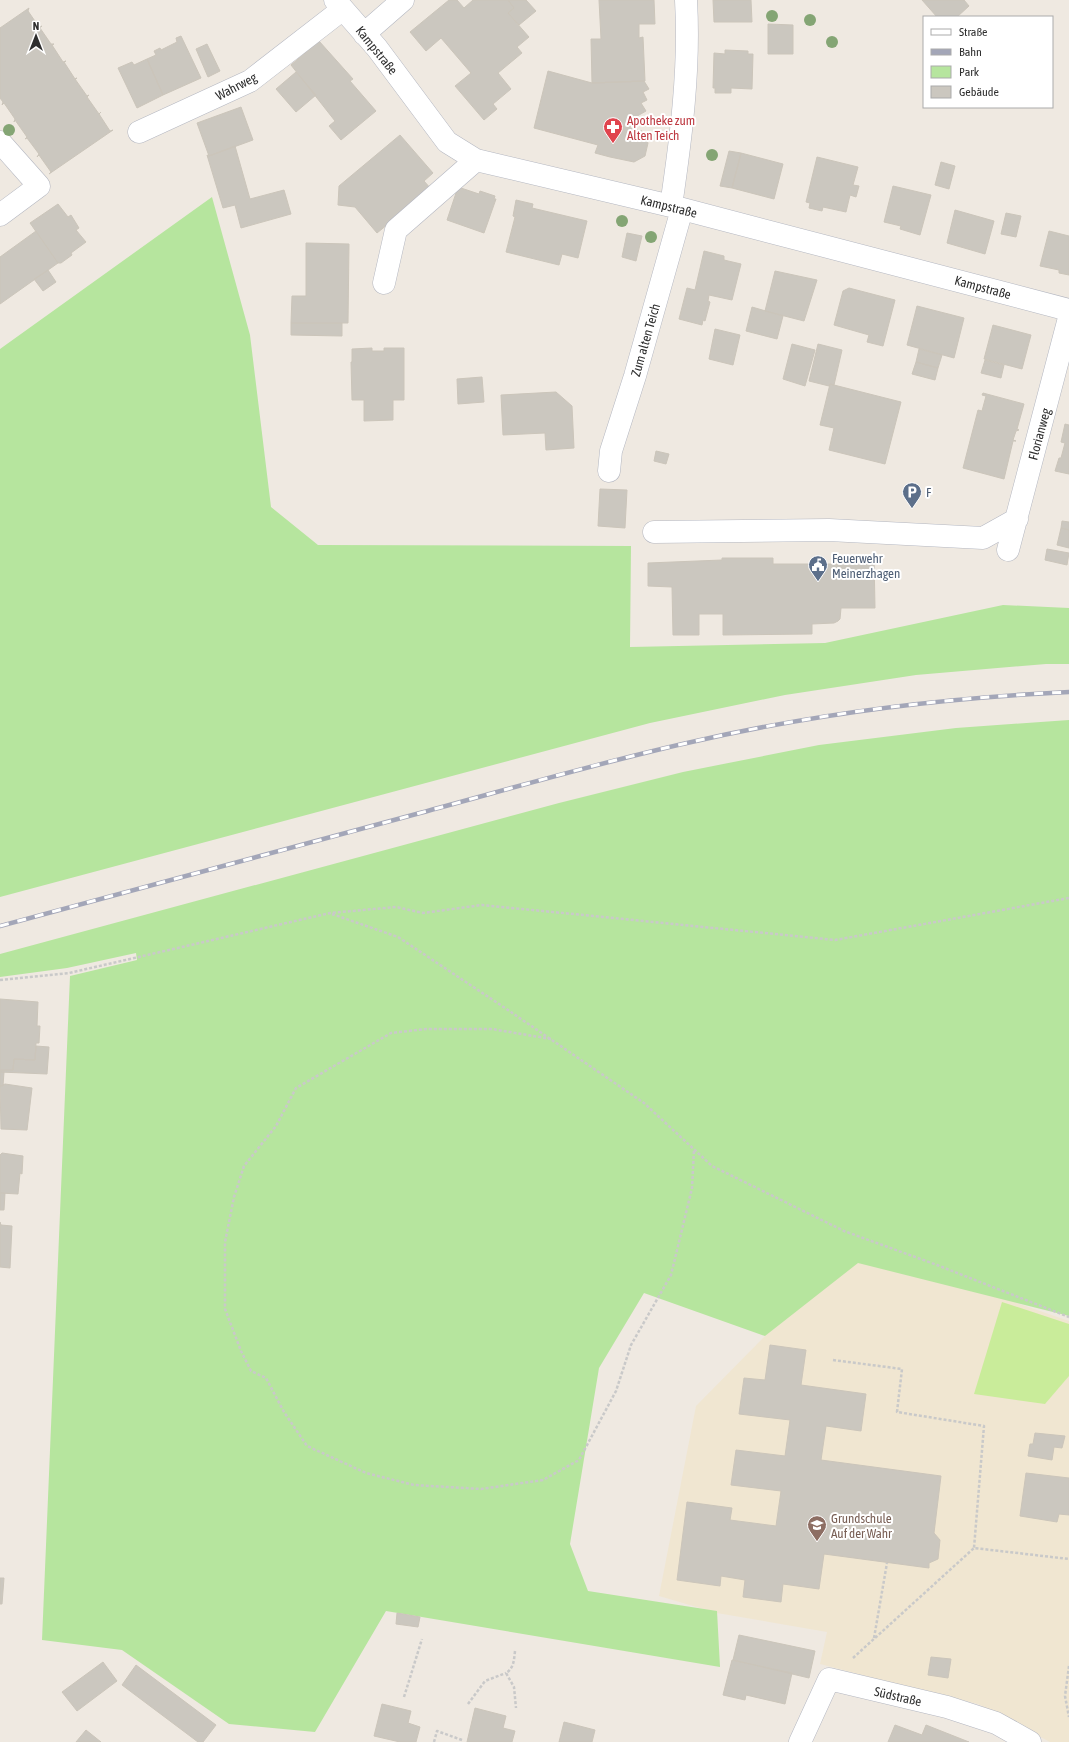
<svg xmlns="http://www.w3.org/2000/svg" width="1069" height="1742" viewBox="0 0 1069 1742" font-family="'Asap Condensed',sans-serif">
<rect width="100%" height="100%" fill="#efe9e1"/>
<path fill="#f0e6d1" d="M864,1250l205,71v421h-19l-72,-38 -70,-17 -88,-23 7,-32 -110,-19 -58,-17 37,-190 69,-70z"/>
<path fill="#b6e59e" d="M212,197l38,138 21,172 47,38 313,1 -1,101 195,-4 178,-38 66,3v56h-23l-130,11 -131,20 -135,28 -650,174v-548z
M1069,720v596l-211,-53 -93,73 -121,-43 -45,75 -29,176 18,47 129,20 3,56 -334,-56 -71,121 -86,-8 -107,-74 -80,-10 28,-664 67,-16 -1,-7 -69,15 -67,9v-23l559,-151 124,-31 136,-27 137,-17z"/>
<path fill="#c9ec9a" d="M1002,1302l67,22v52l-24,28 -71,-10z"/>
<path fill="#cbc7bf" stroke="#cbc5ba" d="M449,0h8l7,8 9,-8h35l6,8 -6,5 21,24 -12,10 5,6 -24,20 13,16 -18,15 4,5 -13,11 -29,-34 16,-13 -30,-35 -15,13 -16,-19z
M508,0h18l10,11 -17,14 -11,-12 6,-5z
M599,0h55l1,24h-16v14l4,-1 2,44 -53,2 -1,-44h10z
M713,0h38l1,22h-38z
M922,0h42l5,6 -12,11h-20z
M29,8l-1,3 11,16 3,-1 -2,2 11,16h3l-2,1 11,17 3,-1 -2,1 11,17 2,-1 -2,1 12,17 2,-1 -2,2 12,17 2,-2 -2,2 11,17 3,-1 -64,44 2,-2 -12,-17 -2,2 2,-3 -12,-16 -2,1 2,-2 -12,-17 -1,2 1,-3 -11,-16 -2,2 1,-3 -3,-4v-70z
M768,24l25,1v29h-25z
M181,36l20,42 -38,17 -16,-36 9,-4 -2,-4 6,-3 1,2 16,-8 -1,-4z
M319,41l34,38 -3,2 26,30 -35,29 -12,-14 6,-5 -44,-56z
M207,44l13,27 -12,6 -12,-28z
M725,50l23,1v3h5l-1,35 -21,-1v5h-16v-5h-2l1,-35 11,1z
M147,59l16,36 -26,13 -19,-40 14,-6 2,3z
M548,71l44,12 52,-2 5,8 -6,3 4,8 -6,3 5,8 -14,8 -2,9 12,3 6,12 -3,13 -11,6 -24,-5 -15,-4 3,-8 -64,-17z
M296,72l20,23 -20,17 -20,-23z
M241,107l12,33 -44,16 -12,-33z
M400,135l33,38 -9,8 7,8 -54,44 -22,-26 -17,-2 1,-19z
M235,146l15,53 34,-9 7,24 -50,14 -6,-23 -12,3 -16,-53 2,1z
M729,151l12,2 -9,35 -12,-2z
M741,153l42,11 -9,35 -42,-11z
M817,157l41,10 -5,18 6,1 -3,11 -6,-2 -4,17 -23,-5 -1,4 -13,-3 1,-5 -4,-1z
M941,162l14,4 -6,23 -14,-4z
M893,186l38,9 -11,40 -20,-6 1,-3 -17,-4z
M458,187l21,7 1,-3 15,5 -1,3h2l-12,34 -37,-13z
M516,200l17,4 -1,4 55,13 -9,37 -16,-4 -3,11 -53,-13 9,-35 -2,-1z
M58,204l10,13 3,-2 8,13 -3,2 10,12 -15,11 1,2 -11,8h-3l-28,-40z
M955,210l39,11 -9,33 -38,-11z
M1006,213l15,3 -5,21 -15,-3z
M36,231l22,32 -58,41v-47z
M1049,231l20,5v39l-10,-2v-3l-19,-4z
M627,233l15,3 -6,25 -14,-4z
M306,243l43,1 -1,79h-57l1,-27h14z
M704,251l20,5v4l17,4 -9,36 -23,-5 -1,6 2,1 -5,19 -2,-1 -1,5 -23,-6 8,-31 8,2z
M48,270l8,12 -13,9 -9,-12z
M775,271l42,9 -13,41 -39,-10z
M849,288l46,12 -12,46 -16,-4 2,-7 -35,-10 9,-34z
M917,306l47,12 -10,40 -47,-13z
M752,307l31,9 -6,23 -31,-8z
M291,323h51v13l-51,-1z
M993,325l38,10 -9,34 -38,-10z
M715,329l25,6 -7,30 -24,-6z
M792,344l23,6 -10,36 -22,-7z
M818,344l24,6 -8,35 -4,-1 -1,2 -20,-5z
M372,348v3h12v-3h20v52h-11v20l-29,1v-21h-12l-1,-38h1v-13z
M919,349l23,6 -4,13 -22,-6z
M985,360l19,5 -3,13 -20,-5z
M916,362l22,6 -3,12 -23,-6z
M482,377l2,25 -26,2 -1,-25z
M830,384l71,18 -16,62 -56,-14 5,-22 -14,-3z
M556,392l16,14 2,42 -28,2 -1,-17 -42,2 -2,-40z
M983,393l41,11 -7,25 2,1 -3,1 -3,9 3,1h-3l-9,38 -41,-11 15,-58 4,1 4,-15 -4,-1z
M1065,424l4,1v49l-14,-3 4,-13h2l4,-15 -4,-1z
M656,451l13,3 -3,10 -12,-3z
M600,489l27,1 -2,38 -27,-2z
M1062,521l7,1v8l-8,-2z
M1061,528l8,2v18l-12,-3z
M1047,549l22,4 -2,12 -22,-5z
M840,557h34l1,51h-34l-1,11 -2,2 -4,2 -22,1v10l-89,1v-21h-24v21h-26l-1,-48 -24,-1v-23l74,-3v-2h51v6h67z
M0,999l38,3 -1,24h3l-1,17h-3l-1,17 -21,-1 -1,11h-13z
M36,1046l13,1 -2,27 -47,-2v-2h13l1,-11 21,1z
M0,1072h4l-1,14h-3z
M5,1084l27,4 -5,42 -26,-1 -1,-43z
M2,1153l21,3 -1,18 -2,-1 -2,21 -18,-1v-38z
M0,1193h5l-1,17h-4z
M0,1222l1,3 11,1 -2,42 -10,-1z
M770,1345l36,5 -5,35 65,9 -5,37 -35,-5 -5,34 120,16 -7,57 6,7 -2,19 -9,4v5l-105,-14 -5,35 -36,-5 -2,18 -38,-5 2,-17 -24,-4 -1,10 -43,-6 10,-78 45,6 -2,12 46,6 5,-35 -50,-6 5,-35 49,6 5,-36 -51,-6 5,-36 21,2z
M1035,1433l30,3 -3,12 -8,-1 -2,13 -24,-4 2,-12h3z
M1026,1473l43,5v37l-10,-1 -2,8 -37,-6z
M0,1578h4l-2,26h-2z
M397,1613l23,4 -2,10 -22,-3z
M739,1635l76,16 -6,27 -76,-18z
M931,1657l20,2 -3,19 -20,-3z
M732,1660l60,13 -7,31 -39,-9 -1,5 -22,-5z
M103,1662l14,19 -40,30 -15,-19z
M136,1665l80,60 -13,17h-5l-76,-57z
M382,1704l29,7 -3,12 12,4 -4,15h-16l-26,-6z
M475,1708l31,8 -3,12 12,3 -3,11h-45z
M564,1722l31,8 -3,12h-33z
M895,1725l27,10 4,-10 43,17h-81z
M86,1730l15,12h-25z"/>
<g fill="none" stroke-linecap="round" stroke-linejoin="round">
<defs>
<path id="minor" d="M335,0l42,48 70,94 29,18 195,46 398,104
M364,34l39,-34
M139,132l111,-51 93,-72
M0,142l39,44 -39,29
M671,206c10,-68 19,-137 15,-206
M384,283l12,-53 80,-70
M609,471l2,-20 24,-75 47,-167
M654,532l175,-2 154,8 34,-19
M1008,550l61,-232
M800,1742l29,-63 118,28 49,16 34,19"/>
</defs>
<use href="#minor" stroke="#b4b7c1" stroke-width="23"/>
<path stroke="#c9c9c9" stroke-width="2.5" stroke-dasharray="3 2" stroke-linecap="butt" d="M332,914l66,23 107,71 139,95 68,63 132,65 93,34 132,52
M0,980l69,-7 261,-60 66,-6 27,6 59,-8 353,35 234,-42
M551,1039l-59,-10h-66l-35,4 -95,55 -20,38 -32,40 -10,31 -9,45v67l16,42 10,20 15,7 18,34 23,34 59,27 48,12 67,4 62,-9 36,-20 37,-69 15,-46 40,-70 21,-87 2,-39
M833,1360l69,9 -5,43 87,14 -10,122
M874,1638l13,-75
M515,1651c-1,9 -1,17 -9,22l8,14 2,21
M853,1658l121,-110 95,11
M1069,1666l-4,30 4,21
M404,1697l18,-58
M468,1704l17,-23 21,-8
M434,1742l3,-11 25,9"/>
<use href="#minor" stroke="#fff" stroke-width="22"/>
<defs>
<path id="rail" d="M0,926c140,-38 280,-75 420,-113 89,-24 178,-50 267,-70 126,-29 253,-45 382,-51"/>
</defs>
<use href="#rail" stroke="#a3a6b8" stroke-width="4.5"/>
<use href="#rail" stroke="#fff" stroke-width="3" stroke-dasharray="9" stroke-linecap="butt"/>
</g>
<g fill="#84a574">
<circle cx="772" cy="16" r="6"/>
<circle cx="810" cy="20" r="6"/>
<circle cx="832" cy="42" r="6"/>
<circle cx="9" cy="130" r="6"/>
<circle cx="712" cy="155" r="6"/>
<circle cx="622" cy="221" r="6"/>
<circle cx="651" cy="237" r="6"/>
</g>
<defs>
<symbol id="pharmacy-pin" viewBox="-11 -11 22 30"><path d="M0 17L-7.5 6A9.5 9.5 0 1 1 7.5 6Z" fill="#e0444e" stroke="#fff"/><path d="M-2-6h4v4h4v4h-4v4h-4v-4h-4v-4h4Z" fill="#fff"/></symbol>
<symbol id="parking-pin" viewBox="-11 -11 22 30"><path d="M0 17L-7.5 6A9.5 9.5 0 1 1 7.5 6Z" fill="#5c6f8a" stroke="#fff"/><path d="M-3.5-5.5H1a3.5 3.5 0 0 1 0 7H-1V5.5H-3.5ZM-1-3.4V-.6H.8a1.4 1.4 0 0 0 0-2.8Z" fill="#fff"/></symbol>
<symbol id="civic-pin" viewBox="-11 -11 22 30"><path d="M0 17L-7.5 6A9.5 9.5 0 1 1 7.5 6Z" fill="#5c6f8a" stroke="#fff"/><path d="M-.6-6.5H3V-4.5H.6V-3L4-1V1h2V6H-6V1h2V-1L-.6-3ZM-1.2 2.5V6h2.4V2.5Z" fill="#fff"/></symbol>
<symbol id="school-pin" viewBox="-11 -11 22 30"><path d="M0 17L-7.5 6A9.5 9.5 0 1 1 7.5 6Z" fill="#8d6e63" stroke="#fff"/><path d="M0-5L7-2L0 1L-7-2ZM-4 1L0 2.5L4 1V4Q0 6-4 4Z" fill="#fff"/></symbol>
</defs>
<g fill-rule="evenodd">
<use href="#pharmacy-pin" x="602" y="116" width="22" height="30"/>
<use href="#parking-pin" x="901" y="481" width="22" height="30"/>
<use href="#civic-pin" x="807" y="554" width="22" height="30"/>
<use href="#school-pin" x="806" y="1514" width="22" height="30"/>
</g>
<g text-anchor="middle" stroke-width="4" stroke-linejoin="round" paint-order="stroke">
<g font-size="13" fill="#2e2e2e" stroke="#fff">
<text transform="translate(377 50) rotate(51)" y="5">Kampstraße</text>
<text transform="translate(236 86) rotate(-28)" y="5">Wahrweg</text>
<text transform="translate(669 206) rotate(14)" y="5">Kampstraße</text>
<text transform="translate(983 287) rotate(15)" y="5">Kampstraße</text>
<text transform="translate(645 340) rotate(-74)" y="5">Zum alten Teich</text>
<text transform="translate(1039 434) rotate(-75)" y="5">Florianweg</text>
<text transform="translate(898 1696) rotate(13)" y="5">Südstraße</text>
</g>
<g font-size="13" fill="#be3a42" stroke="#fff" text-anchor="start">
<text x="627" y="125">Apotheke zum<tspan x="627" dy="15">Alten Teich</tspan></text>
</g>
<g font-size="13" fill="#4e5e75" stroke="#fff" text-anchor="start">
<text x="926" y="497">F</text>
<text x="832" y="563">Feuerwehr<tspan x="832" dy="15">Meinerzhagen</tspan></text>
</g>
<g font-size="13" fill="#785e54" stroke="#fff" text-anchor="start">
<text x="831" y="1523">Grundschule<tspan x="831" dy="15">Auf der Wahr</tspan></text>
</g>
</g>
<rect x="923" y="16" width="130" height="92" fill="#ffffff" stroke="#ababab"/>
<rect x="931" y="29" width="20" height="6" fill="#ffffff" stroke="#ababab"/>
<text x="959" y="36" font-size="12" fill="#2e2e2e">Straße</text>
<rect x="931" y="49" width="20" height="6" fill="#a3a6b8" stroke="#ababab"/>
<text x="959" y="56" font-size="12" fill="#2e2e2e">Bahn</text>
<rect x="931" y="66" width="20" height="12" fill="#b6e59e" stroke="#ababab"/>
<text x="959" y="76" font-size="12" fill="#2e2e2e">Park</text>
<rect x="931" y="86" width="20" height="12" fill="#cbc7bf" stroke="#ababab"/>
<text x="959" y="96" font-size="12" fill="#2e2e2e">Gebäude</text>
<g transform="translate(36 36)" stroke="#ffffff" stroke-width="3" paint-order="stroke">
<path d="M0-3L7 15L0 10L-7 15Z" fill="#2e2e2e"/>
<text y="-6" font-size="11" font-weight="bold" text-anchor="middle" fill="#2e2e2e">N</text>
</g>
</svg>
